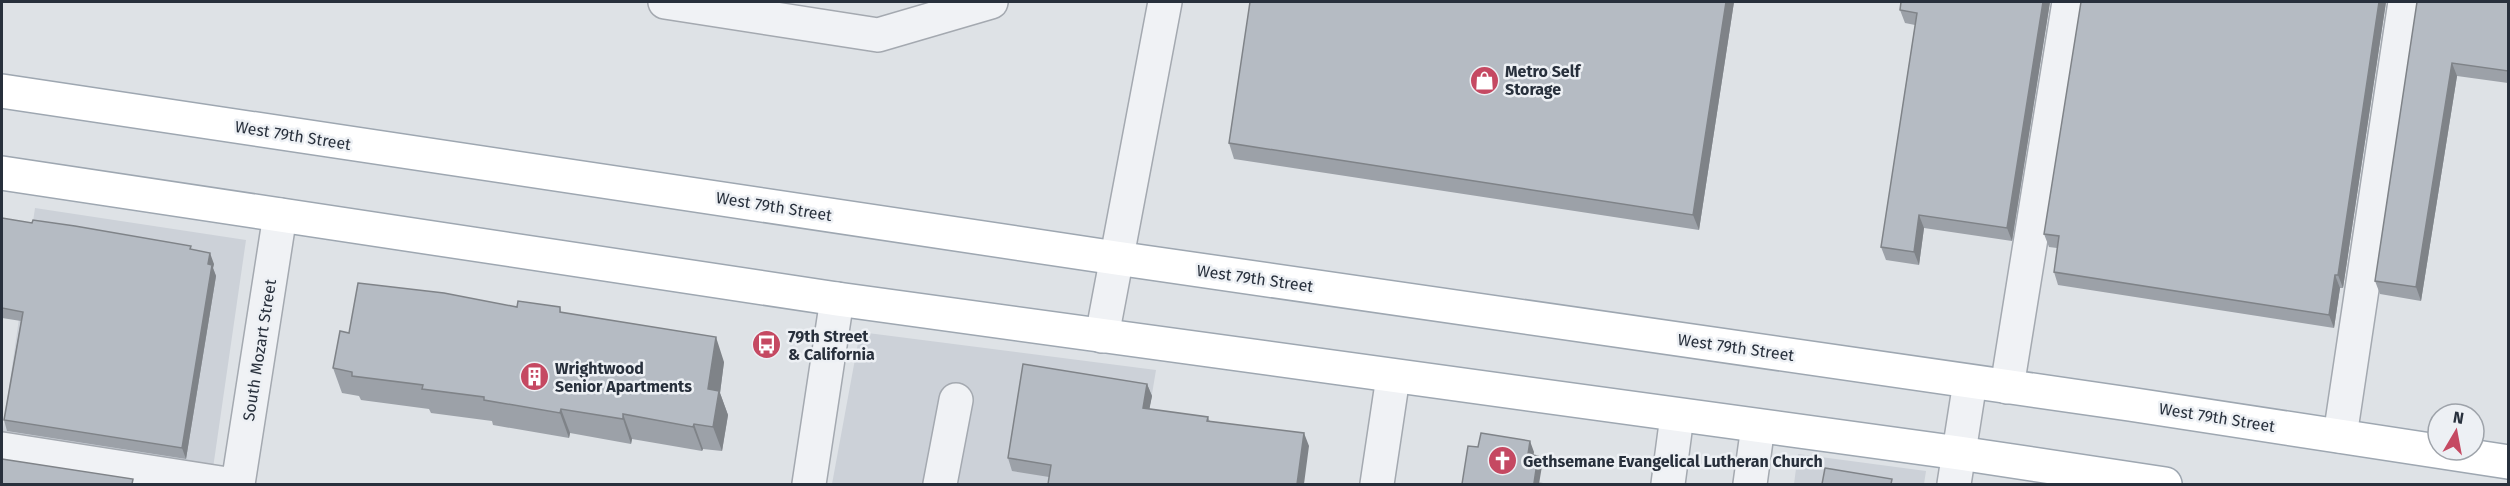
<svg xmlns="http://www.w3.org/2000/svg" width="2510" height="486" viewBox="0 0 2510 486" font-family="'Fira Sans',sans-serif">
<rect width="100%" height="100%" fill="#dee2e6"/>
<path fill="#ccd1d8" d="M35,208l211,32 -35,242 -209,-46z
M860,332l296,38 -19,114h-305z
M1798,454l128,17 -2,13h-130z"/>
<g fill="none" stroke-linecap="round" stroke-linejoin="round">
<defs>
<path id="minor" d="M665,2l213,33 113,-33
M1102,336l63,-334
M2007,387l62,-385
M2340,436l65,-434
M2,449l225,35
M238,484l42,-269
M809,484l28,-185
M940,484l16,-84
M1377,484l16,-107
M1668,484l9,-68
M1750,484l8,-58
M1954,484l16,-102"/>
<path id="major" d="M2,91l1114,167 1013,146 379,58
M2,173l835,126 1122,154 206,31"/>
</defs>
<use href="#minor" stroke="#a4a9b0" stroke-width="36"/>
<use href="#major" stroke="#9ea7b1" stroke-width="36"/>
<use href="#minor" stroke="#f0f2f5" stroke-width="33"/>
<use href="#major" stroke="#fff" stroke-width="33"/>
</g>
<path fill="#9ca1a8" d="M1250,2h484l-35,228 -465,-71 -5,-16z
M2050,2l-38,239 -88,-13 -5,37 -33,-5 -5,-13 34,-222 -10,-2 -5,-13z
M2386,2l-43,286h-3l-6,40 -276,-43 -4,-13 3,-24 -8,-1 -5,-13z
M2417,2h91v81l-51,-7 -36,225 -41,-7 -5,-13z
M2,218l190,32 22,14 -1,4 3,8 -30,183 -179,-28 -3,-11 17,-99 -19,-3z
M517,307h43l1,5 163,50 -4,31 8,22 -6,36 -19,-2 -1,2 -70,-12 -1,5 -61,-11 -1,5 -76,-13 -1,-4 -61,-8 -2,-4 -68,-9 -2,-4 -17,-3 -9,-25 16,-35z
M1147,384l5,12 -3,13 59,8 2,5 99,24 -260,31 -37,-6 -4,-13z"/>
<path fill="#7f8388" d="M1726,2h8l-35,228 -6,-15z
M2043,2h7l-38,239 -5,-13z
M2379,2h7l-43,286 -5,-13z
M2452,63l5,13 -36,225 -5,-14z
M1919,215l5,13 -5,37 -5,-13z
M210,253l4,11 -1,4 3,8 -30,183 -4,-11 26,-184z
M2335,275l5,13 -6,40 -5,-13z
M716,337l8,25 -4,31 8,22 -6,36 -9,-24 -5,-38z
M1147,384l5,12 -5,25 -4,-13z
M561,409l9,24 -1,5 -9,-25z
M623,414l9,25 -1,5 -8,-25z
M694,424l9,25 -1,2 -9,-24z
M1304,433l5,13 -5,38h-7z
M1530,441l4,11 -2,13 -4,-11z
M1538,456l4,10 -3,18 -5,-1z"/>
<path fill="#b5bbc3" stroke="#7f8388" stroke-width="1.5" d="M1250,2h476l-33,213 -464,-72z
M1901,2h142l-36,226 -88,-13 -5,37 -33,-5 36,-234 -17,-3z
M2081,2h298l-41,273h-3l-6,40 -275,-43 5,-36 -15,-2z
M2417,2h91v69l-56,-8 -36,224 -41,-6z
M2,218l30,5 1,-3 42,6 116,20 -1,3 20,4 -2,11 4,1 -30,183 -178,-28 19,-108 -21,-4z
M358,283l86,10 73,14 1,-6 42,6v5l156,25 -8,52 11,2 -6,36 -19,-3 -1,3 -70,-13v5l-62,-10 -1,4 -76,-13v-3l-62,-8 1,-4 -71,-9v-4l-19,-4 7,-37 9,2z
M1023,364l124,20 -4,24 65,9 -1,4 97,12 -7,51h-249l3,-19 -43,-7z
M1481,433l49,8 -2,13 10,2 -4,27 12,1h-84l6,-38 10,1z
M2,459l131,20 -1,5h-130z
M1825,468l67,11 -1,5h-69z"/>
<defs>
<symbol id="shop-disc" viewBox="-11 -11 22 22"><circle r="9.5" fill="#c54962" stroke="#edf0f4"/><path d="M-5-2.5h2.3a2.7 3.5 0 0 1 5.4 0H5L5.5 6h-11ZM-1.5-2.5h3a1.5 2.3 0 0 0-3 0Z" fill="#fff"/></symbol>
<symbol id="bus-disc" viewBox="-11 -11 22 22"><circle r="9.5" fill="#c54962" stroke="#edf0f4"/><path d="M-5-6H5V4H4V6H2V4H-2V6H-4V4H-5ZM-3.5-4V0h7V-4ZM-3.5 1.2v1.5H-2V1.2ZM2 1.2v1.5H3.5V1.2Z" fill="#fff"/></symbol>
<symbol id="building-disc" viewBox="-11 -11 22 22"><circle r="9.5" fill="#c54962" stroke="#edf0f4"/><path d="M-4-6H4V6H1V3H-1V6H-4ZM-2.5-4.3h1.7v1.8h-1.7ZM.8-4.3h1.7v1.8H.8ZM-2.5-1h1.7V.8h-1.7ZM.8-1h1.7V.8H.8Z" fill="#fff"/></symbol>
<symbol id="church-disc" viewBox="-11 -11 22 22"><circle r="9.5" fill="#c54962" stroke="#edf0f4"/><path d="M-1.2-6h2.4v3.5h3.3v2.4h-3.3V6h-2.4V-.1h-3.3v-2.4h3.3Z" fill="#fff"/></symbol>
</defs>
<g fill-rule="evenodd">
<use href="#shop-disc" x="1468" y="64" width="33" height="33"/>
<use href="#bus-disc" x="750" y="328" width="33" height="33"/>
<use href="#building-disc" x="518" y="360" width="33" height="33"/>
<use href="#church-disc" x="1486" y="444" width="33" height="33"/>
</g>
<g text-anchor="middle" stroke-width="5" stroke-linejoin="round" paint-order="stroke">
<g font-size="16" font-weight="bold" fill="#28303c" stroke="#edf0f4" text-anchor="start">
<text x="1505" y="77">Metro Self<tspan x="1505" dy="18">Storage</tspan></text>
<text x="788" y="342">79th Street<tspan x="788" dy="18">&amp; California</tspan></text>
<text x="555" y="374">Wrightwood<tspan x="555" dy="18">Senior Apartments</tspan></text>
<text x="1523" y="467">Gethsemane Evangelical Lutheran Church</text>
</g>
<g font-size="16" fill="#28303c" stroke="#edf0f4">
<text transform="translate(293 135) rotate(9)" y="6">West 79th Street</text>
<text transform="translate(774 206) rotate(9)" y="6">West 79th Street</text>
<text transform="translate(1255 278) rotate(8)" y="6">West 79th Street</text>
<text transform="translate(1736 347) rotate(8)" y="6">West 79th Street</text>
<text transform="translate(259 350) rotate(-81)" y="6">South Mozart Street</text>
<text transform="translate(2217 417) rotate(9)" y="6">West 79th Street</text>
</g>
</g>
<rect width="2510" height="486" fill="none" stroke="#28303c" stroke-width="6"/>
<g transform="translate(2456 432) rotate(10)"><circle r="28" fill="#edf0f4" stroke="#9ea3aa" stroke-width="1.5"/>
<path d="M0-4.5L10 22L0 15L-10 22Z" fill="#c54962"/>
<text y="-9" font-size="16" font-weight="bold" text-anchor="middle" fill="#28303c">N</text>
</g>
</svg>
